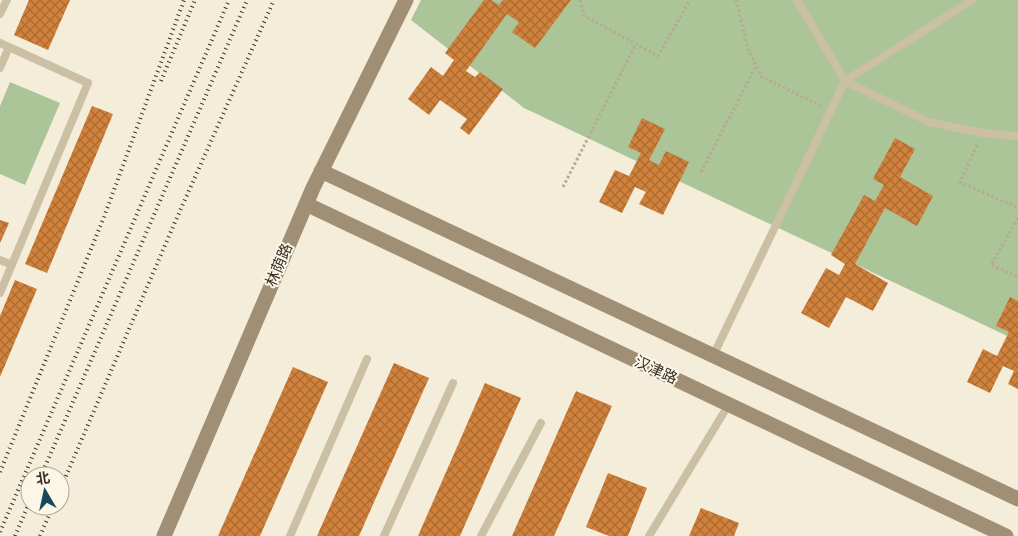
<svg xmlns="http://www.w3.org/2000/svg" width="1018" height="536" viewBox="0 0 1018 536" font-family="'PT Sans Narrow','Noto Sans SC',sans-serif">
<defs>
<pattern id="building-cross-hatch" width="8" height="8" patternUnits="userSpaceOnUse" patternTransform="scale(1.25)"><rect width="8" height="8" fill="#d0813b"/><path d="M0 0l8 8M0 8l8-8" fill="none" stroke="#aa6a31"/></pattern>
</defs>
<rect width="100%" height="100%" fill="#f3edd9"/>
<path fill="#abc498" d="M421,0h597v341l-494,-233 -113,-88z
M10,82l50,21 -35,82 -25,-11v-68z"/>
<path fill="url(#building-cross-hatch)" d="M29,0h41l-22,50 -34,-15z
M484,0h7l8,5 4,-5h68l-36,48 -23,-16 7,-10 -12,-8 -41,57 9,6 5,-5 23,17 -34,46 -9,-7 7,-9 -27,-19 -11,15 -21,-16 23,-32 12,9 11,-16 -9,-7z
M92,106l21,8 -66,159 -22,-9z
M642,118l23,11 -16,31 10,5 7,-14 23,11 -26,53 -24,-11 7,-12 -11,-5 -13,26 -23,-11 16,-32 14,6 12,-23 -13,-6z
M895,138l20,11 -15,28 33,19 -16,30 -32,-18 -30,56 33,19 -15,28 -27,-14 -17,31 -28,-15 25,-45 13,7 6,-11 -14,-9 33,-60 11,6 9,-16 -11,-6z
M0,220l9,3 -9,20z
M15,280l22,9 -37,88v-61z
M1010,297l8,4v88l-10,-5 6,-13 -11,-5 -13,27 -23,-11 16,-33 14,7 12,-24 -13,-6z
M394,363l35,15 -70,158h-42z
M293,367l35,15 -68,154h-42z
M485,383l36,15 -61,138h-42z
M576,391l36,15 -58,130h-42z
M608,473l39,15 -19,48h-19l-23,-9z
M701,508l38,15 -5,13h-45z"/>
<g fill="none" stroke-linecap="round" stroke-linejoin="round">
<path stroke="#b8aa8e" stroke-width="3" stroke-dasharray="2.5 2.5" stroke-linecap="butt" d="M580,0l3,15 75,41 32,-56
M736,0l12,49 14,28 59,29
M977,145l-17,37 58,26
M701,172l55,-106
M563,187l73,-143
M1018,218l-27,47 27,12"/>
<path stroke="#ccc0a4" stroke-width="8" d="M0,14l7,-14
M0,43l88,40 -88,210
M0,68l9,-21
M845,81l84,41 53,11 36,3
M845,81l127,-81
M0,260l12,5
M713,356l132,-275 -48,-81
M290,536l77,-177
M384,536l69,-153
M481,536l60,-113
M649,536l80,-132"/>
<path stroke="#a08f75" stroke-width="15" d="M321,171l697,328
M306,204l700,332
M164,536l149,-348 93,-188"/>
<path stroke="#372f26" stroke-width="4" stroke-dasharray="1 4" stroke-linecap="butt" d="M161,81l34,-81
M0,472l104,-255 80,-217
M41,476l206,-476
M60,490l115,-268 99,-222
M0,532l229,-532
M15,536l15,-35
M40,536l13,-30"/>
</g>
<g text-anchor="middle" stroke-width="4" stroke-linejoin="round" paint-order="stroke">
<g font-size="15" fill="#372f26" stroke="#fbf6e6">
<text transform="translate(279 265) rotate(-67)" y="5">林荫路</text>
<text transform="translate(656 370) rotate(25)" y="5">汉津路</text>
</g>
</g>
<g transform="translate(45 491) rotate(351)"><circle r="24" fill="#fbf6e6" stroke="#ada699"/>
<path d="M0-4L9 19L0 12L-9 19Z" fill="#18485c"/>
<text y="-8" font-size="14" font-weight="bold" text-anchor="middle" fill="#372f26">北</text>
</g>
</svg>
